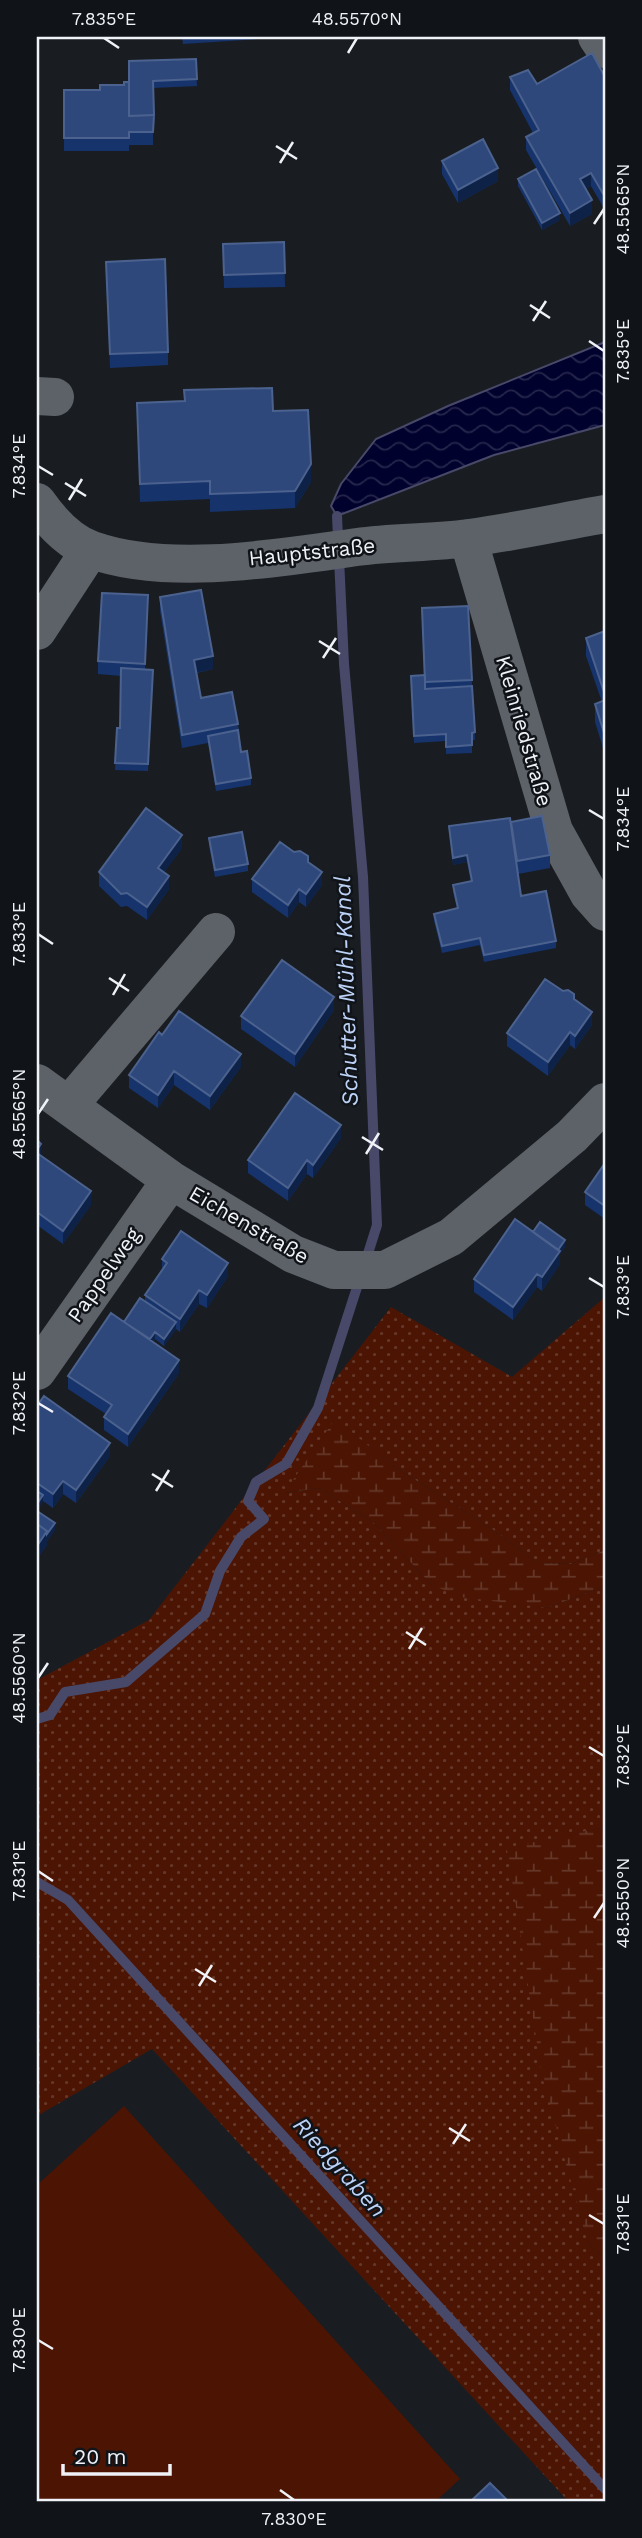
<svg xmlns="http://www.w3.org/2000/svg" width="642" height="2538" viewBox="0 0 642 2538" font-family="'Work Sans',sans-serif">
<defs>
<pattern id="grass-dots" width="8" height="8" patternUnits="userSpaceOnUse" patternTransform="scale(1.75)"><rect width="8" height="8" fill="#4b1403"/><path d="M2 2h.1M6 6h.1" fill="none" stroke="#653728" stroke-width="1.8" stroke-linecap="round"/></pattern>
<pattern id="wetland-marsh" width="20" height="14" patternUnits="userSpaceOnUse" patternTransform="scale(1.75)"><rect width="20" height="14" fill="#4b1403"/><path d="M1 5h8M5 5V1M11 12h8M15 12V8" fill="none" stroke="#653728"/></pattern>
<pattern id="water-waves" width="16" height="10" patternUnits="userSpaceOnUse" patternTransform="scale(1.75)"><rect width="16" height="10" fill="#00012d"/><path d="M0 5q4-4 8 0t8 0" fill="none" stroke="#26264c"/></pattern>
</defs>
<rect width="100%" height="100%" fill="#191d22"/>
<path fill="url(#grass-dots)" d="M605,1297v253l-34,14 -33,-1 -50,-37 -93,-59 -60,-47 -50,73 34,-5 54,34 59,63 115,23 58,-22v241l-98,22 81,395 17,14v243h-37l-416,-452 -115,67v-436l112,-60 242,-313 121,70z"/>
<path fill="url(#wetland-marsh)" d="M335,1419l60,48 93,59 50,37 33,1 34,-14v36l-58,22 -86,-11 -29,-12 -59,-63 -54,-34 -35,5z
M605,1827v431l-17,-14 -46,-168 -35,-228z"/>
<path fill="#4b1403" d="M124,2106l336,373 -24,22h-399v-316z"/>
<path fill="url(#water-waves)" stroke="#484969" stroke-width="2" d="M605,342v83l-111,30 -157,61 -6,-10 10,-22 35,-45 72,-33z"/>
<g fill="none" stroke-linecap="round" stroke-linejoin="round">
<path stroke="#484969" stroke-width="10" d="M337,516l7,148 19,213 14,348 -12,38
M37,1719l13,-4 15,-23 61,-10 79,-68 15,-43 21,-34 23,-18 -16,-18 8,-19 30,-18 32,-56 42,-130
M37,1882l31,18 537,589"/>
<path stroke="#5d6168" stroke-width="38" d="M597,37l8,12
M37,396l18,1
M37,502c14,20 32,40 55,48 77,27 186,8 265,-3 37,-5 75,-4 112,-9 45,-6 91,-16 136,-24
M468,538l86,293 35,63 16,18
M37,631l53,-81
M37,1083l134,97 122,74 41,16h51l66,-33 121,-101 33,-34
M69,1105l147,-173
M37,1371l134,-191"/>
</g>
<path fill="#16336c" d="M182,37h91v1l-90,6z
M196,59l1,27 -44,2v57h-24v6h-65v-61h36l24,-5 5,-3z
M510,77l27,7 68,-7v133l-14,-24 -5,3 6,25 -22,12 -44,-76v-13l7,-4 -23,-43z
M442,161l56,20 -40,22 -16,-29z
M518,179l42,41 -18,10 -24,-44z
M284,242l1,45 -61,1 -1,-44z
M106,275l62,77v13l-58,3z
M137,403l136,8 38,71 -16,26 -85,4v-13l-70,3z
M160,597l53,72 -16,4 4,25 37,26 3,28 10,26v7l-35,6 -8,-48 -26,5 -22,-137z
M468,606l7,134h-3v13l-26,1v-13l-32,2 -3,-60 13,-8 -2,-67z
M148,608l-3,62h8l-5,101 -33,-1 2,-42h3l1,-52 -23,-2v-13z
M605,631v123l-10,-32v-18l7,-2 -16,-46v-18z
M449,826l62,2 39,27v13l-32,6 3,22 35,45v7l-72,14 -4,-17 -38,8 -8,-32v-7l23,-6 -4,-16v-7l18,-3 -4,-20 -14,3z
M209,838l39,26v7l-33,6 -6,-32z
M182,848l-18,24 5,17 -22,31 -20,-14 -6,1 -22,-21v-14z
M308,862l14,23 -16,22 -7,-5 -11,16 -36,-26v-13z
M574,999l18,26 -17,24 -5,-4 -22,31 -41,-30v-13z
M334,1010l-39,57 -54,-38v-13z
M162,1035l79,32 -31,43 -36,-25 -16,23 -29,-20v-13z
M341,1138l-28,40 -6,-4 -19,27 -40,-28v-13z
M37,1140l4,16 50,49 -28,39 -26,-19z
M605,1163v56l-20,-14v-13z
M533,1232l32,15 -5,7v10l-18,27 -5,-4 -24,33 -39,-28v-13z
M162,1259l66,17 -21,32 -8,-4 -19,28 -4,-3 -12,17 -9,-7 -2,3 26,31 -51,74 -24,-17v-13l2,-3 -38,-25v-13l77,-75v-6l17,-25z
M37,1406l73,50 -34,47 -13,-9 -10,14 -10,-7 -6,10 18,19 -8,11v4l-10,14z"/>
<path fill="#0e2248" d="M498,168v13l-40,22v-13z
M591,173v13l-11,6v-13z
M592,200v14l-22,12v-13z
M560,213v7l-18,10v-7z
M311,464v18l-16,26v-17z
M213,656v13l-19,4v-13z
M182,835v13l-24,33v-13z
M467,855v7l-14,3v-7z
M322,872v13l-16,22v-13z
M169,876v13l-22,31v-13z
M299,889v13l-11,16v-13z
M334,997v13l-39,57v-13z
M592,1012v13l-17,24v-13z
M570,1032v13l-22,31v-14z
M241,1054v13l-31,43v-14z
M174,1071v14l-16,23v-13z
M341,1125v13l-28,40v-13z
M41,1144v13l-4,6v-13z
M307,1160v14l-19,27v-13z
M91,1191v14l-28,39v-13z
M565,1240v7l-5,7v10l-18,27v-14l13,-23z
M228,1263v13l-21,32v-13z
M537,1274v13l-24,33v-13z
M199,1290v14l-19,28v-13z
M176,1322v7l-12,17v-7z
M155,1332v7l-9,12v-7z
M179,1360v13l-51,74v-13z
M110,1443v13l-34,47v-13z
M63,1481v13l-10,14v-14z
M43,1495v7l-6,9v-7z
M55,1523v7l-8,11v4l-10,14v-13z"/>
<path fill="#2e487b" stroke="#4c628e" stroke-width="2" d="M592,53l13,24v23l-1,1 1,3v93l-14,-24 -11,6 12,21 -22,13 -44,-76 13,-7 -29,-53 18,-7 9,14z
M196,59l1,20 -44,2 1,34 -25,1v-55z
M124,82h5v34l25,-1 -1,17h-24v6h-65v-48h36v-5h24z
M483,139l15,29 -40,22 -16,-29z
M536,169l24,44 -18,10 -24,-44z
M284,242l1,31 -61,2 -1,-31z
M165,259l3,93 -58,2 -4,-92z
M272,388l1,23 35,-1 3,54 -16,27 -85,3v-13l-70,3 -3,-81 48,-2 -1,-11z
M201,590l12,66 -19,4 7,38 31,-6 6,32 -56,11 -22,-138z
M102,593l46,2 -3,69 -47,-3z
M468,606l4,74 -47,2 -3,-74z
M605,631v64l-19,-57z
M121,668l32,2 -5,94 -33,-1 2,-35h3z
M425,675v14l47,-3 3,46 -3,1v12l-26,2v-13l-32,2 -3,-60z
M605,700v36l-10,-32z
M238,730l3,22 6,-1 4,27 -35,6 -8,-48z
M146,808l36,27 -24,33 11,8 -22,31 -20,-14 -6,1 -22,-22z
M542,816l8,39 -33,6 -6,-39z
M510,818l11,78 25,-5 10,50 -72,14 -4,-17 -38,8 -8,-32 24,-6 -5,-23 19,-4 -5,-26 -14,3 -4,-32z
M242,832l6,32 -33,6 -6,-32z
M280,842l14,10 6,-1 8,5v6l14,10 -16,22 -7,-5 -11,16 -36,-26z
M282,960l52,37 -39,57 -54,-38z
M545,979l18,12 5,-1 6,4v5l18,13 -17,24 -5,-4 -22,30 -41,-29z
M179,1011l62,43 -31,42 -36,-25 -16,24 -29,-20 30,-43 3,3z
M295,1093l46,32 -28,40 -6,-5 -19,28 -40,-28z
M37,1140l4,4 -4,6z
M37,1153l54,38 -28,40 -26,-19z
M605,1163v43l-20,-14z
M515,1219l45,32 -18,26 -5,-3 -24,33 -39,-28z
M540,1222l25,18 -7,10 -25,-18z
M181,1231l47,32 -21,32 -8,-5 -19,29 -35,-24 22,-32 -5,-4z
M140,1298l36,24 -12,17 -9,-7 -5,7 -26,-17z
M111,1313l68,47 -51,74 -24,-17 8,-12 -44,-29z
M44,1396l66,47 -34,47 -13,-9 -10,13 -16,-11v-77z
M37,1491l6,4 -6,9z
M37,1511l18,12 -8,11v-3l-10,-7z
M37,1524l10,7 -10,15z
M490,2483l18,18h-37z"/>
<path fill="none" stroke="#eff2f6" stroke-width="2.5" d="M104,38l15,10M348,53l9,-15M276,146l21,13M280,163l13,-21M594,224l10,-15M530,305l20,13M533,321l13,-20M589,341l15,10M38,466l15,9M65,483l21,13M69,500l13,-21M319,641l21,13M323,658l13,-20M589,810l15,9M38,934l15,10M109,978l20,13M113,995l12,-21M38,1114l10,-15M362,1137l21,13M366,1154l13,-21M589,1278l15,9M38,1403l15,9M152,1474l21,13M156,1491l13,-21M406,1632l20,13M409,1649l13,-21M38,1678l10,-15M589,1747l15,9M38,1871l15,10M594,1918l10,-15M195,1969l21,13M199,1986l13,-21M449,2128l21,13M453,2144l13,-20M589,2215l15,9M38,2340l15,9M280,2490l14,10"/>
<g text-anchor="middle" stroke-width="5" stroke-linejoin="round" paint-order="stroke">
<g font-size="21" fill="#eff2f6" stroke="#101419">
<text transform="translate(312 552) rotate(-6)" y="7">Hauptstraße</text>
<text transform="translate(524 731) rotate(74)" y="7">Kleinriedstraße</text>
<text transform="translate(249 1225) rotate(30)" y="7">Eichenstraße</text>
<text transform="translate(104 1275) rotate(-55)" y="7">Pappelweg</text>
</g>
<g font-size="23" font-style="italic" fill="#bcd2f7" stroke="#101419">
<text transform="translate(346 991) rotate(-92)" y="8">Schutter-Mühl-Kanal</text>
<text transform="translate(340 2167) rotate(48)" y="8">Riedgraben</text>
</g>
</g>
<rect width="642" height="2538" fill="none" stroke="#101419" stroke-width="77"/>
<path d="M63 2464v10h107v-10" fill="none" stroke="#eff2f6" stroke-width="3.5"/>
<text x="74" y="2464" font-size="21" fill="#eff2f6" stroke="#101419" stroke-width="5" paint-order="stroke">20 m</text>
<rect x="38" y="38" width="566" height="2462" fill="none" stroke="#eff2f6" stroke-width="2.5"/>
<g font-size="18" text-anchor="middle" fill="#eff2f6">
<text x="104" y="25">7.835°E</text>
<text x="357" y="25">48.5570°N</text>
<text transform="translate(623 209) rotate(-90)" y="6">48.5565°N</text>
<text transform="translate(623 351) rotate(-90)" y="6">7.835°E</text>
<text transform="translate(19 466) rotate(-90)" y="6">7.834°E</text>
<text transform="translate(623 819) rotate(-90)" y="6">7.834°E</text>
<text transform="translate(19 934) rotate(-90)" y="6">7.833°E</text>
<text transform="translate(19 1114) rotate(-90)" y="6">48.5565°N</text>
<text transform="translate(623 1287) rotate(-90)" y="6">7.833°E</text>
<text transform="translate(19 1403) rotate(-90)" y="6">7.832°E</text>
<text transform="translate(19 1678) rotate(-90)" y="6">48.5560°N</text>
<text transform="translate(623 1756) rotate(-90)" y="6">7.832°E</text>
<text transform="translate(19 1871) rotate(-90)" y="6">7.831°E</text>
<text transform="translate(623 1903) rotate(-90)" y="6">48.5550°N</text>
<text transform="translate(623 2224) rotate(-90)" y="6">7.831°E</text>
<text transform="translate(19 2340) rotate(-90)" y="6">7.830°E</text>
<text x="294" y="2525">7.830°E</text>
</g>
</svg>
